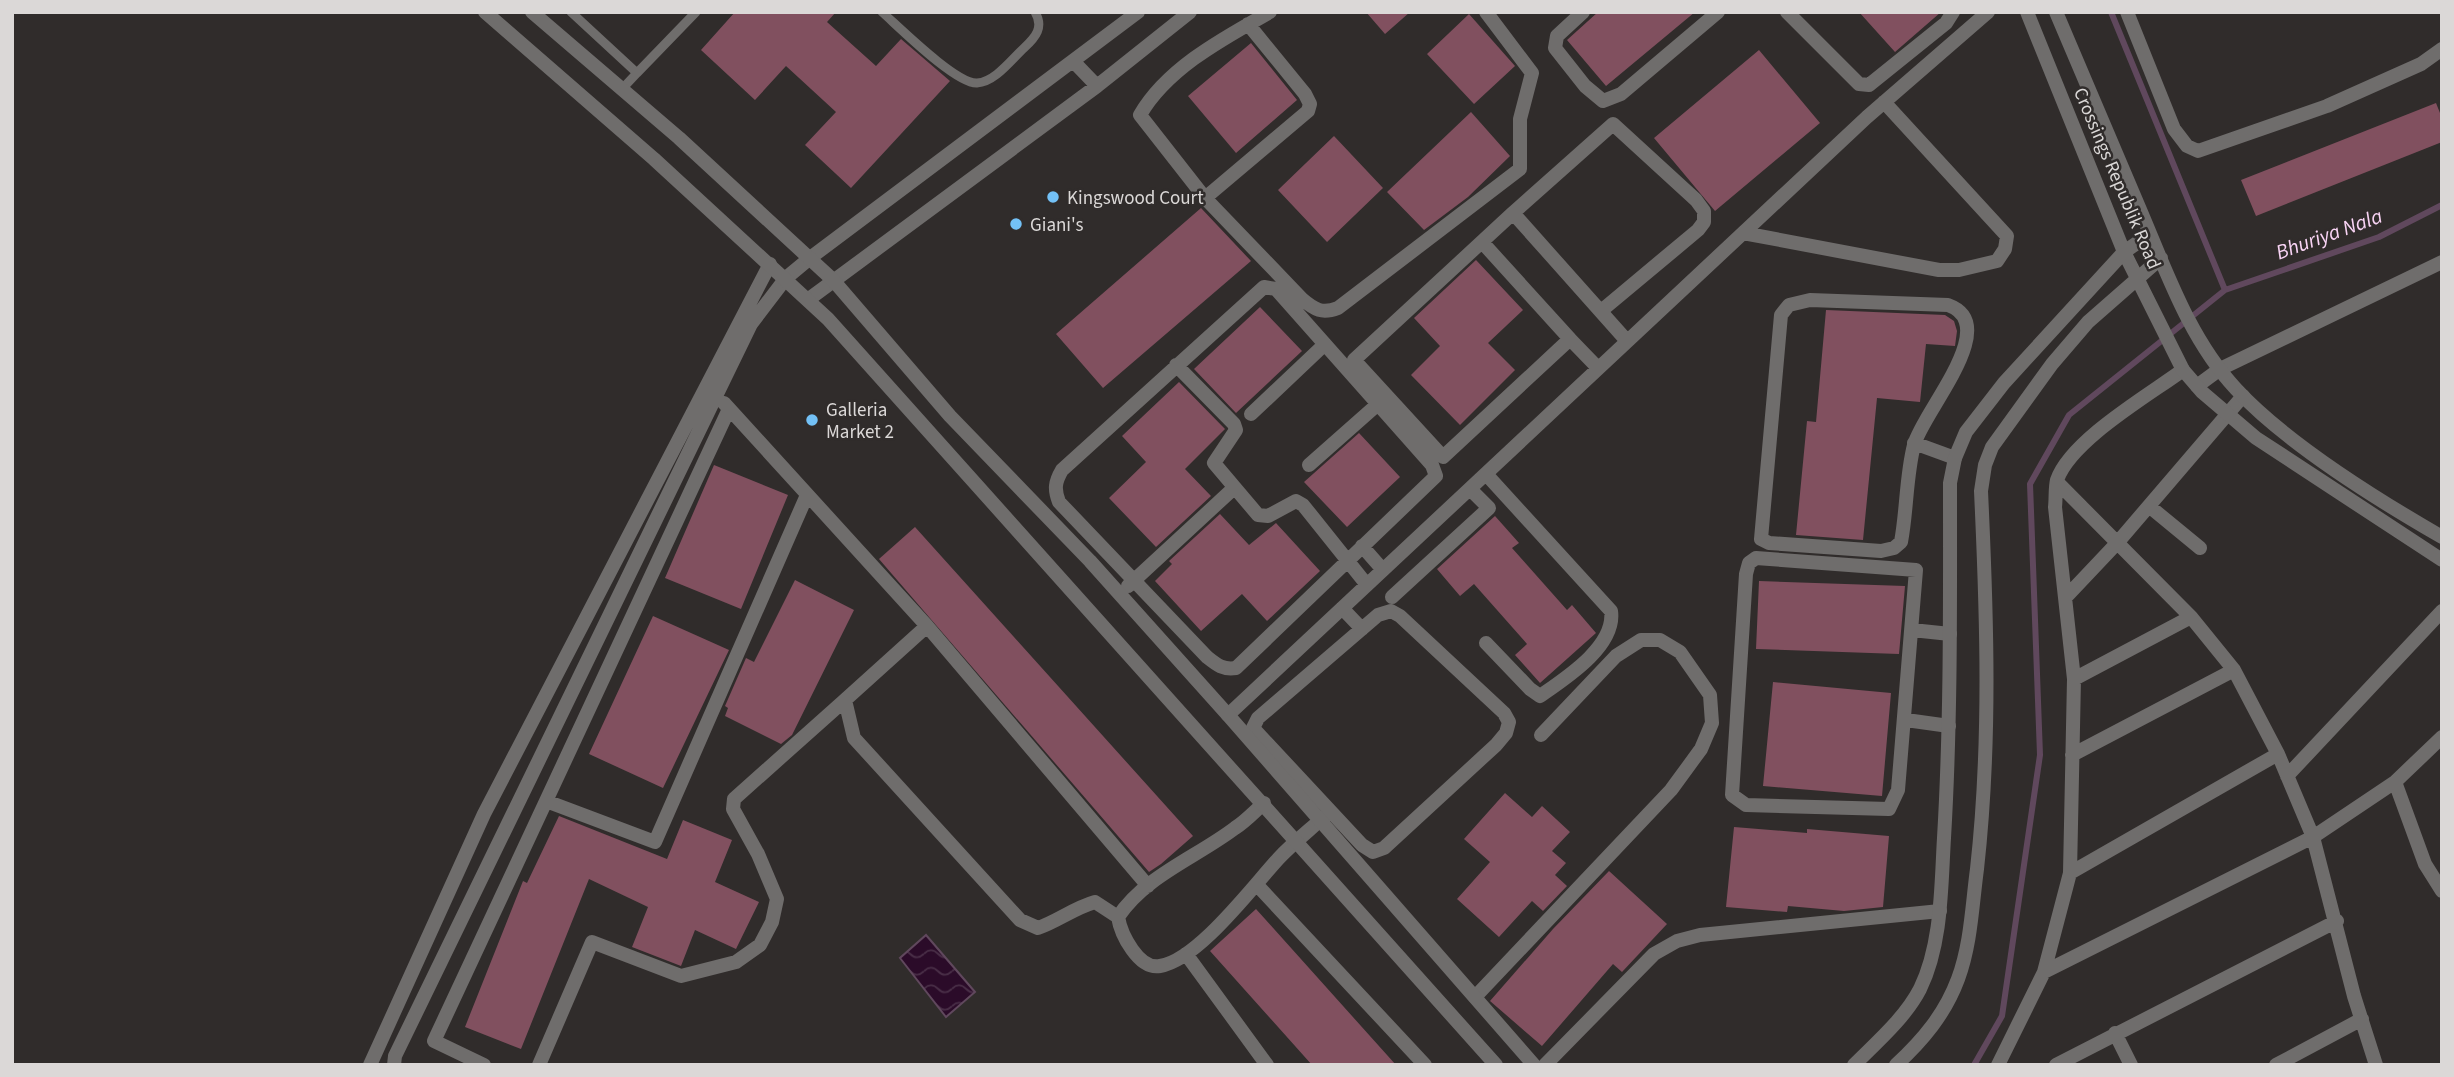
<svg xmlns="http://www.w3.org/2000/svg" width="2454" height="1077" viewBox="0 0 2454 1077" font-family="'Source Sans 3',sans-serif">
<defs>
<pattern id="water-waves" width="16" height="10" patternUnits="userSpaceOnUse" patternTransform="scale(1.75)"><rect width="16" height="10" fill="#2b0b29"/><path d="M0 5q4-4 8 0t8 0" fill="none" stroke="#492e47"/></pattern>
</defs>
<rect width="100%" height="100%" fill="#302c2b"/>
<path fill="url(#water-waves)" stroke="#60485d" stroke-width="2" d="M926,935l49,57 -29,25 -46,-59z"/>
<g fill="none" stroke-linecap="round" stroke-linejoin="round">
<path stroke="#60485d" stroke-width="6" d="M2111,12l114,278
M1974,1065l28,-49 38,-261 -10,-271 39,-69 156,-125 154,-53 63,-32"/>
</g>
<path fill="#81505f" d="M735,12h101l-9,10 49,44 25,-27 49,42 -99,107 -46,-43 31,-33 -50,-46 -31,34 -54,-50z
M1366,12h44l-25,22z
M1598,12h97l-89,74 -39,-46z
M1859,12h82l-46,40z
M1469,14l46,52 -41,38 -47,-50z
M1251,43l46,57 -61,53 -48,-57z
M1759,50l61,73 -105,88 -61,-73z
M2436,103l6,15v24l-186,74 -15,-36z
M1471,112l39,44 -42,41 -44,33 -37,-38z
M1334,136l49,52 -56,54 -49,-52z
M1201,208l50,53 -148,127 -47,-54z
M1476,260l47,50 -35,33 27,27 -55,55 -49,-50 29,-29 -26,-28z
M1260,307l42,44 -66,62 -42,-44z
M1826,310l119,5 9,6 3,10 -2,15 -29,-2 -6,58 -43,-4 -14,142 -67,-5 11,-114 9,1z
M1179,382l46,47 -40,40 26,27 -55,51 -47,-49 37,-36 -24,-26z
M1359,433l41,44 -53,50 -43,-45z
M714,465l74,30 -47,114 -76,-31z
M1220,514l29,31 27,-22 44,48 -53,50 -25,-27 -41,37 -46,-50 17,-17 -3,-3z
M1495,516l24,27 -7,5 55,62 5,-5 24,28 -56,50 -25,-28 12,-11 -53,-60 -14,12 -23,-27z
M915,527l278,309 -32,28 -12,8 -270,-313z
M795,580l59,30 -62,125 -11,9 -56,-28 3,-8 -3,-2 21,-48 8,4z
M1759,581l146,5 -6,68 -143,-5z
M653,616l76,34 -66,138 -74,-34z
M1773,682l118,11 -9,103 -119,-10z
M1505,793l27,24 10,-11 28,26 -18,19 14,12 -11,12 12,11 -24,25 -11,-10 -33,36 -42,-38 33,-37 -26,-23z
M559,816l108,43 16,-39 49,20 -17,42 44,20 -23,47 -41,-19 -14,36 -49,-19 16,-40 -59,-28 -68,170 -56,-22 58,-146 4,2z
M1734,827l73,6v-4l82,7 -6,71 -39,4 -56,-5 -1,6 -61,-5z
M1609,871l58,53 -45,48 -9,-8 -71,82 -52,-45 63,-72z
M1256,909l140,156h-84l-102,-114z"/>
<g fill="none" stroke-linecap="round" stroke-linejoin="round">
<path stroke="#6f6d6c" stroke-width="9" d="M571,12l66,61 59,-61
M882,12c17,15 74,72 95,71 18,-1 34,-23 47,-35 12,-11 20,-21 11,-36
M622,89l15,-16"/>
<path stroke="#6f6d6c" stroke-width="14" d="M1270,12c-46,26 -103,56 -130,103l65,83 97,101c13,11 20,15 36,9l182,-139v-50l12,-46 -46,-61
M1583,12l-26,24 -2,12 30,38 18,15 18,-7 97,-82
M1787,12l72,72 10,1 77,-62 7,-11
M2127,12l47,117 13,17 11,5 129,-45 94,-42 21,-15
M1073,61l24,25
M1205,198l103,-87 2,-7 -5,-10 -57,-70
M1513,213l100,-89 83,76 8,11v11l-6,8 -97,81
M1743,233l196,37h20l38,-9 8,-12 2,-13 -123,-134
M1482,242l88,97 -127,118 -89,-97 159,-147 114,128
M1264,287l12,2 156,176 4,11 -200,192c-13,2 -19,-3 -29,-11l-148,-155c-5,-13 -4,-20 3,-32z
M809,299l288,-213 93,-74
M1810,300l138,5c55,20 -25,106 -34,140 -8,31 -7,65 -13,97l-7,6 -13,3 -112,-8 -8,-4 20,-224 8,-10z
M1570,339l28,29
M1176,365l58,59 2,6 -22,33 44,52 10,1 28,-15 7,4 64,80
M2197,386l23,-17 222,-107
M724,403l203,223 221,260
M1251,414l74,-70
M1914,443l41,15
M1309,465l69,-61
M1486,474l125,137c5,35 -45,67 -71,85l-10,-7 -44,-46
M2057,482l134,135 43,53 44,84 35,83 41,159 22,69
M2149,506l51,42
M1362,546l21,24
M1756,558l160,12 -18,220 -9,19 -143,-4 -14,-10 14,-221 3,-11z
M1128,586l106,-98
M1392,597l97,-89 -19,-19
M2066,597l52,-55 125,-146
M1342,608l20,21
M1391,611l9,5 104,97 5,9 -3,11 -10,12 -112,103 -11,4 -11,-7 -109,-117 5,-10 120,-103z
M927,626l-82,74 9,38 166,182 18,8c20,-7 36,-20 57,-26l23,15
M1912,630l38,4
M2074,679l117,-62
M1228,715l639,-598 121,-105
M1906,720l43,6
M2072,755l162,-85
M2287,776l155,-165
M2395,782l30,82 17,27
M546,801l109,41 152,-347
M1264,803c-9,8 -18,18 -29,25 -38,29 -90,48 -117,89 3,18 21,53 42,49 38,-6 93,-80 119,-108 15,-16 32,-29 48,-44
M2070,873l208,-119
M1257,885l168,180
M1186,954l81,111
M2044,972l269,-135 82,-55 47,-45
M1475,997l196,-207 30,-41 11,-26 -2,-28 -30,-43 -20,-12h-19l-25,16 -75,79
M2115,1033l16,32
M370,1065l114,-251 286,-550
M394,1065l1,-9 356,-732 35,-46 24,-20 328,-246
M484,1065l-50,-24 295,-632
M539,1065l53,-123 89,34 55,-14 24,-17 12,-23 5,-23 -19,-45 -25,-45 1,-10 111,-99
M1545,1065l109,-111 23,-13 23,-6 240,-24
M1998,1065l46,-93 26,-99 4,-194 -19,-172c1,-8 0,-19 2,-27 14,-40 92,-85 126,-110
M2056,1065l281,-144
M2276,1065l86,-46"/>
<path stroke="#6f6d6c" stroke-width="14" d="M485,12l169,147 174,160 668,746
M532,12l147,126 154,142 117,136 140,145 138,154 306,350
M2027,12l97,240 59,118 19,22 54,46 186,122
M2056,12c29,67 57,134 85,200 26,61 49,128 95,177 51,55 140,110 206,148
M1854,1065c23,-23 51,-47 66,-76 22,-45 21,-102 24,-151 7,-118 6,-237 6,-355l5,-25 11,-26 38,-49 120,-131 26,-18
M1896,1065c27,-25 49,-51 62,-86 13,-35 14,-73 19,-110 14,-126 10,-251 4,-378l4,-26 7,-18 60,-83 36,-42 73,-64"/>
</g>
<g fill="#73c1f6" stroke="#302c2b" stroke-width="2.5">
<circle cx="1053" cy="197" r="7"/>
<circle cx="1016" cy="224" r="7"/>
<circle cx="812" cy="420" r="7"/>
</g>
<g text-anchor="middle" stroke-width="5" stroke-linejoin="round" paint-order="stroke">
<g font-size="19" fill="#dbd8d7" stroke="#302c2b">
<text transform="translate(2118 178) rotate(67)" y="7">Crossings Republik Road</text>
</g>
<g font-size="19" fill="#dbd8d7" stroke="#302c2b" text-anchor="start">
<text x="1067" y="204">Kingswood Court</text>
<text x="1030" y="231">Giani's</text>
<text x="826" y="416">Galleria<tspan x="826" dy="22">Market 2</tspan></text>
</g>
<g font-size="21" font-style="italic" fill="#f9d4f5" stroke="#302c2b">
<text transform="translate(2329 234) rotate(-20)" y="7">Bhuriya Nala</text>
</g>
</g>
<rect width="2454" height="1077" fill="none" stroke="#dbd8d7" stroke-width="28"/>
</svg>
